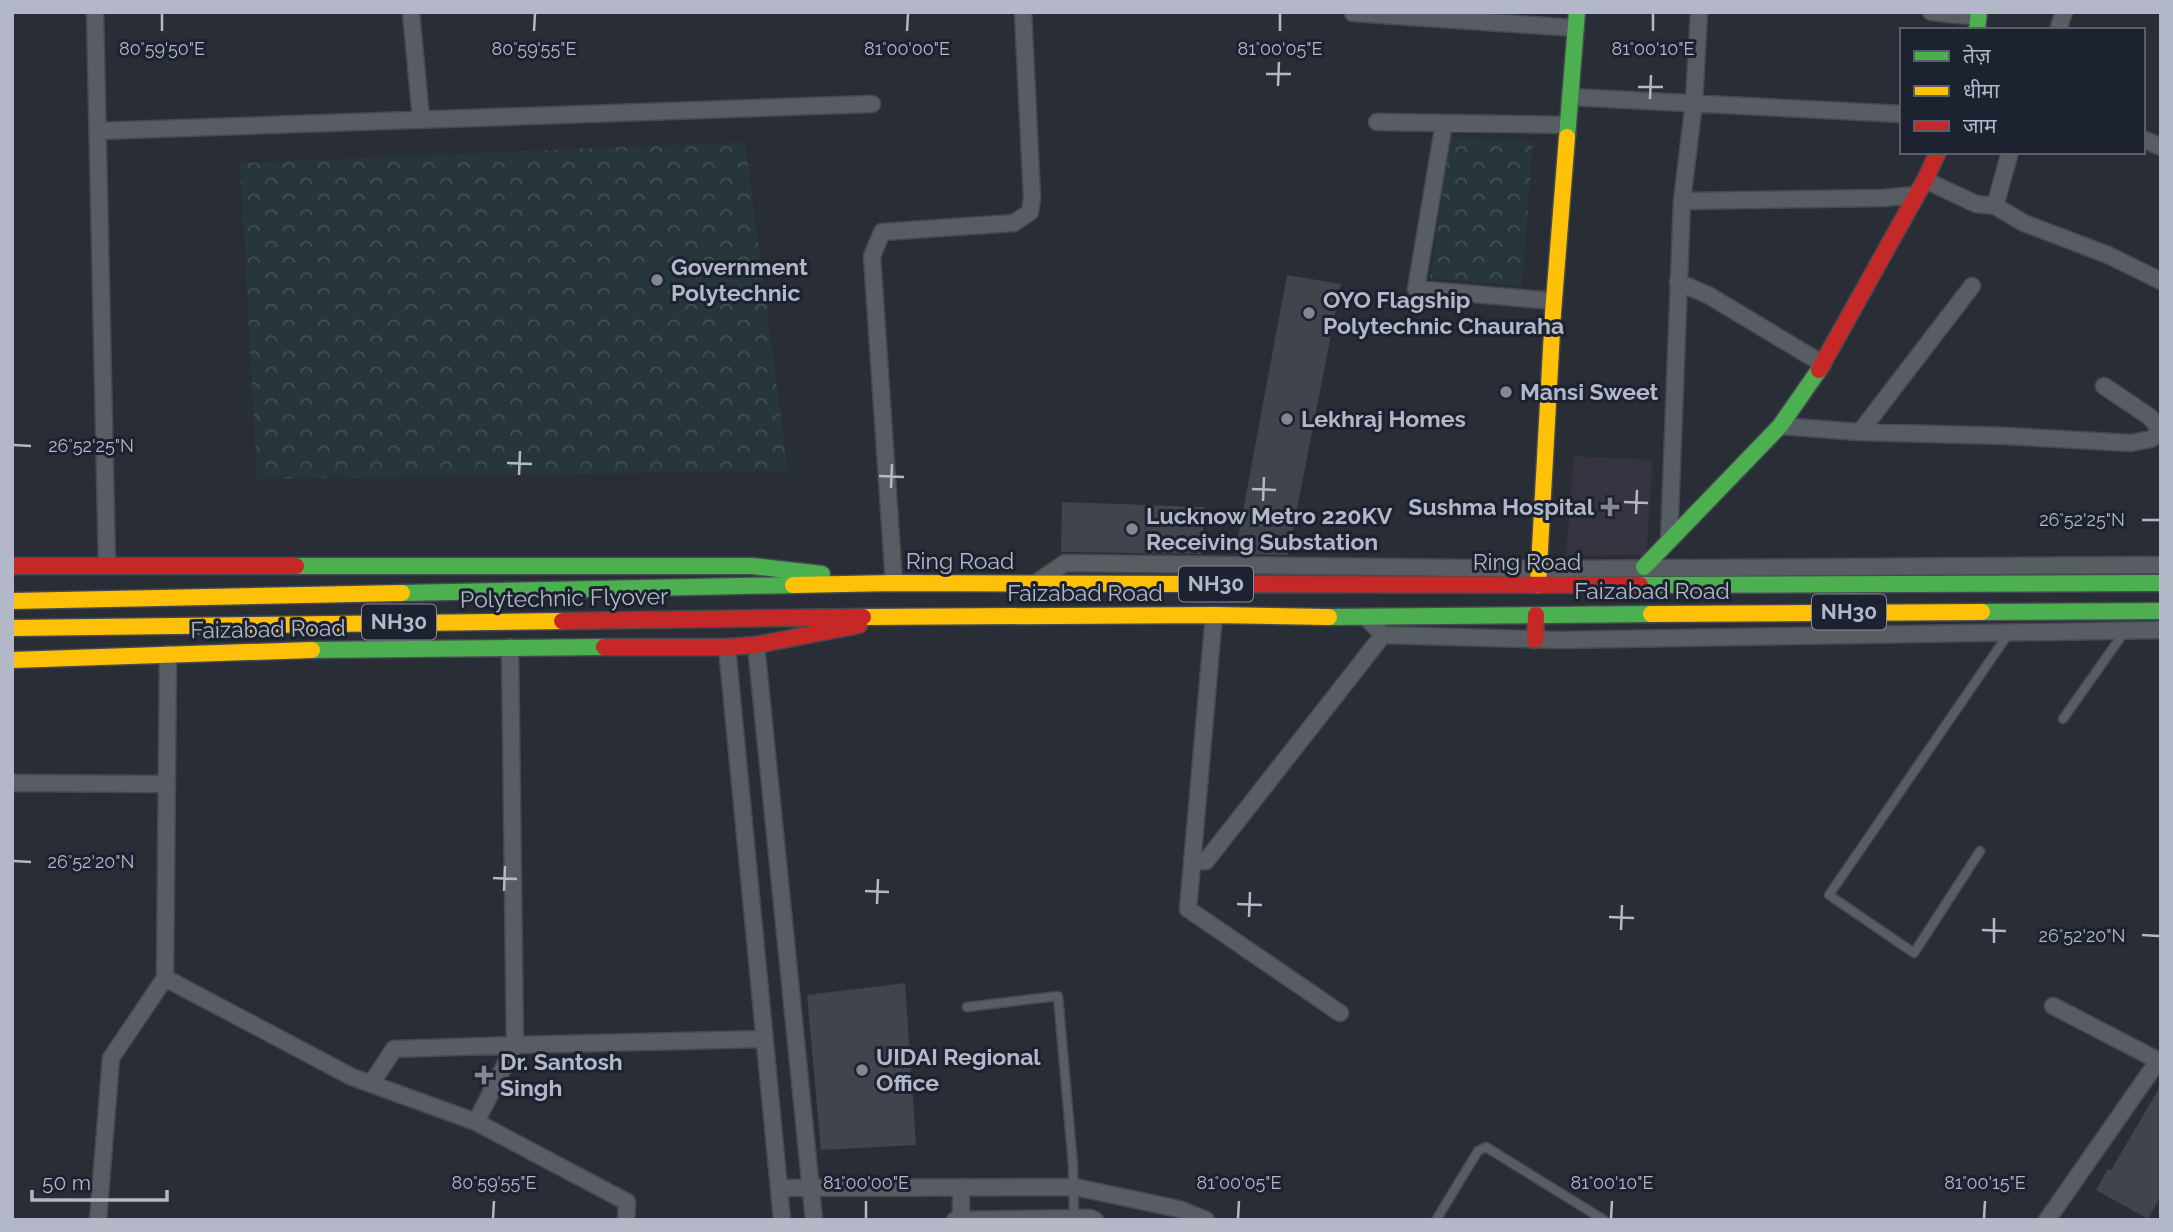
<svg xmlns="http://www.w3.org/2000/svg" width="2173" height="1232" viewBox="0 0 2173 1232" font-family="Raleway,'Noto Sans Devanagari',sans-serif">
<defs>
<pattern id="park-crowns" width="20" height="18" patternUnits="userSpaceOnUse" patternTransform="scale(1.75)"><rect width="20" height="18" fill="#26363b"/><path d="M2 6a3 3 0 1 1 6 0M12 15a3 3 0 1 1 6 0" fill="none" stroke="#435156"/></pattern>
</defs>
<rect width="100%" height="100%" fill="#292d35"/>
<path fill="#363441" d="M1574,456l79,4 -7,95 -80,1z"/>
<path fill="url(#park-crowns)" d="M1450,138l83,3 -11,145 -92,-8z
M745,142l43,329 -531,8 -17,-316z"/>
<path fill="#41444c" d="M1287,275l54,9 -53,271 -53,-1z
M1062,502l142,5 -2,47 -141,-2z
M905,983l11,162 -95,5 -14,-155z
M2161,1085v111l-13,23 -52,-29 12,-21 3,1z"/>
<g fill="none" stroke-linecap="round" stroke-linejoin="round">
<defs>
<path id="lane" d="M2063,719l62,-88
M1980,851l-66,102 -85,-58 180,-262
M967,1007l91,-11 15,169 1,53
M1436,1220l42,-69 8,-4 118,73"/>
<path id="street" d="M95,12l12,553
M411,12l10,107
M1931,12l47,5
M1353,13l223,15
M2058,30l6,-18
M1570,97l332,17
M1377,122l191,3
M1444,123l-28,166 138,12
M98,131l774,-27
M2143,139l18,8
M1925,180l51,24 19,2 29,17 84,32 53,26
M1682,201l201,-3 33,-3
M1995,206l15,-54
M1678,282l30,13 115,69
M2104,386l46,31 11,14
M1780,426l80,6 147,4 124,7 20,-4 10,-7
M1860,432l112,-146
M1669,541l13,-340 12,-99 5,-90
M1040,580l25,-17 474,6 622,-4
M894,583l-22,-327 10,-24 132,-9 16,-11 2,-14 -9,-186
M1214,615l-26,294 152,104
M1367,618l16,17 176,5 602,-10
M756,645l58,575
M510,647l5,398 249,-6
M727,647l55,573
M12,783l154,1
M1192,861h14l177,-226
M165,978l187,99 124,45
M2053,1006l108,56
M371,1084l23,-35 121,-4 -39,77 151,80 -1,18
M779,1188l296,-1 104,22 27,11
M98,1220l13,-162 54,-80 3,-324
M955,1220l135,-2 5,2
M961,1220v-33
M2047,1220l111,-159"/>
<path id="fast" d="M1977,30l2,-18
M1567,137l10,-125
M296,566h456l70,8
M1644,567l136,-141 39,-56
M1640,585l521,-2
M402,593l391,-8
M1982,612l179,-1
M1329,617l322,-3
M312,650l292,-3"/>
<path id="slow" d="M793,585l101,-2 303,1
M1538,585l15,-272 14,-176
M12,601l390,-8
M1651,614l331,-2
M863,617l351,-2 115,2
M12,628l550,-7
M12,660l300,-10"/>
<path id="jam" d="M1819,370l106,-190 13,-28
M12,566h284
M1197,584l443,1
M562,621l301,-4
M1535,640l1,-25
M604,647h123l29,-2 103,-20"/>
</defs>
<use href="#lane" stroke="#45484f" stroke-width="11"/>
<use href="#street" stroke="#45484f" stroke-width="19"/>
<use href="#fast" stroke="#45484f" stroke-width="19"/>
<use href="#slow" stroke="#45484f" stroke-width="19"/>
<use href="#jam" stroke="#45484f" stroke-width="19"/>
<use href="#lane" stroke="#585c63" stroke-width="8"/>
<use href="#street" stroke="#585c63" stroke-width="16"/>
<use href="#fast" stroke="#4caf50" stroke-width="16"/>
<use href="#slow" stroke="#ffc107" stroke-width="16"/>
<use href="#jam" stroke="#c62828" stroke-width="16"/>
</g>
<path fill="none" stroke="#b2b8c7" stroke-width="2.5" d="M162,31v-17M534,31l1,-17M907,31l1,-17M1280,31v-17M1653,31v-17M1266,74h25M1278,86l1,-24M1638,87h25M1650,99l1,-24M14,445l17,1M507,463l25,1M519,475l1,-24M879,476l25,1M891,488l1,-24M1252,489l24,1M1263,501l1,-24M1624,502l24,1M1636,514l1,-24M2142,520h17M14,861l17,1M493,878l24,1M504,891l1,-25M865,891l24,1M877,904l1,-25M1237,904l25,1M1249,917l1,-25M1609,917l25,1M1621,930l1,-25M1982,930l24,1M2142,935l17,1M1994,943v-25M493,1218l1,-17M866,1218v-17M1238,1218l1,-17M1611,1218l1,-17M1984,1218l1,-17"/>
<g fill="#828794" stroke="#1c2230" stroke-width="2.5">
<circle cx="657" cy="280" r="7"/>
<circle cx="1309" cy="313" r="7"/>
<circle cx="1506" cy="392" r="7"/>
<circle cx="1287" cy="419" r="7"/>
<path d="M1606.5 496.5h7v7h7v7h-7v7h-7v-7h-7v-7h7z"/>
<circle cx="1132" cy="529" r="7"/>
<circle cx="862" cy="1070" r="7"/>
<path d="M480.5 1064.5h7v7h7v7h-7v7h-7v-7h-7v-7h7z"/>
</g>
<g text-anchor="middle" stroke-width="6" stroke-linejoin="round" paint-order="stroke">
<g fill="#1c2230" stroke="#858b9a" stroke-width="2">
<rect x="1179" y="566.5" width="74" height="35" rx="5"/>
<rect x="1812" y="594.5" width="74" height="35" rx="5"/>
<rect x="362" y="604.5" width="74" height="35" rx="5"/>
</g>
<g font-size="21" font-weight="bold" fill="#b2b8c7">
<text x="1216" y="591">NH30</text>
<text x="1849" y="619">NH30</text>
<text x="399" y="629">NH30</text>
</g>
<g font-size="23" font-weight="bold" fill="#b2b8c7" stroke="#1c2230" text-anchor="start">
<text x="671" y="275">Government<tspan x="671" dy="26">Polytechnic</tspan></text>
<text x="1323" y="308">OYO Flagship<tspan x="1323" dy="26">Polytechnic Chauraha</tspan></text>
<text x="1520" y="400">Mansi Sweet</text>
<text x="1301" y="427">Lekhraj Homes</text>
<text x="1594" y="515" text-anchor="end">Sushma Hospital</text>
<text x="1146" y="524">Lucknow Metro 220KV<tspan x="1146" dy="26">Receiving Substation</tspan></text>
<text x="876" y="1065">UIDAI Regional<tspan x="876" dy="26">Office</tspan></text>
<text x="500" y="1070">Dr. Santosh<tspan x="500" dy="26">Singh</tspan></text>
</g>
<g font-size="23" fill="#b2b8c7" stroke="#1c2230">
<text x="960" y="569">Ring Road</text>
<text x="1527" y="570">Ring Road</text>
<text x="1652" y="599">Faizabad Road</text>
<text x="1085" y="601">Faizabad Road</text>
<text transform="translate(564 598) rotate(-1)" y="8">Polytechnic Flyover</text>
<text transform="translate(268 629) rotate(-1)" y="8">Faizabad Road</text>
</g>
</g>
<g font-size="18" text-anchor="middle" fill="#b2b8c7" stroke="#1c2230" stroke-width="6" stroke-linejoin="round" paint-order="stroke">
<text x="162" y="55">80°59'50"E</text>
<text x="534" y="55">80°59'55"E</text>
<text x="907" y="55">81°00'00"E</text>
<text x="1280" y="55">81°00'05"E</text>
<text x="1653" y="55">81°00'10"E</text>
<text x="91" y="452">26°52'25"N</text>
<text x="2082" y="526">26°52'25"N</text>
<text x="91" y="868">26°52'20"N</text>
<text x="2082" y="942">26°52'20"N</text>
<text x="494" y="1189">80°59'55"E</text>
<text x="866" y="1189">81°00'00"E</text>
<text x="1239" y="1189">81°00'05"E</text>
<text x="1612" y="1189">81°00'10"E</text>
<text x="1985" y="1189">81°00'15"E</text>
</g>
<rect width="2173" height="1232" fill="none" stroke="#b2b8c7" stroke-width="28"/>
<rect x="1900" y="28" width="245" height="126" fill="#1c2230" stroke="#585e6c" stroke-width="2"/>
<rect x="1914" y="51" width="35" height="10" fill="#4caf50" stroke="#585e6c" stroke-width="2"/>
<text x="1963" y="63" font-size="21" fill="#b2b8c7">तेज़</text>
<rect x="1914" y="86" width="35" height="10" fill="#ffc107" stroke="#585e6c" stroke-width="2"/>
<text x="1963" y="98" font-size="21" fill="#b2b8c7">धीमा</text>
<rect x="1914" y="121" width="35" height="10" fill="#c62828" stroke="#585e6c" stroke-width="2"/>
<text x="1963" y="133" font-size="21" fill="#b2b8c7">जाम</text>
<path d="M32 1190v10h135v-10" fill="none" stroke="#b2b8c7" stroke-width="3.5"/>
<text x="42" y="1190" font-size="21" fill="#b2b8c7" stroke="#1c2230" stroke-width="5" paint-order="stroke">50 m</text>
</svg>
